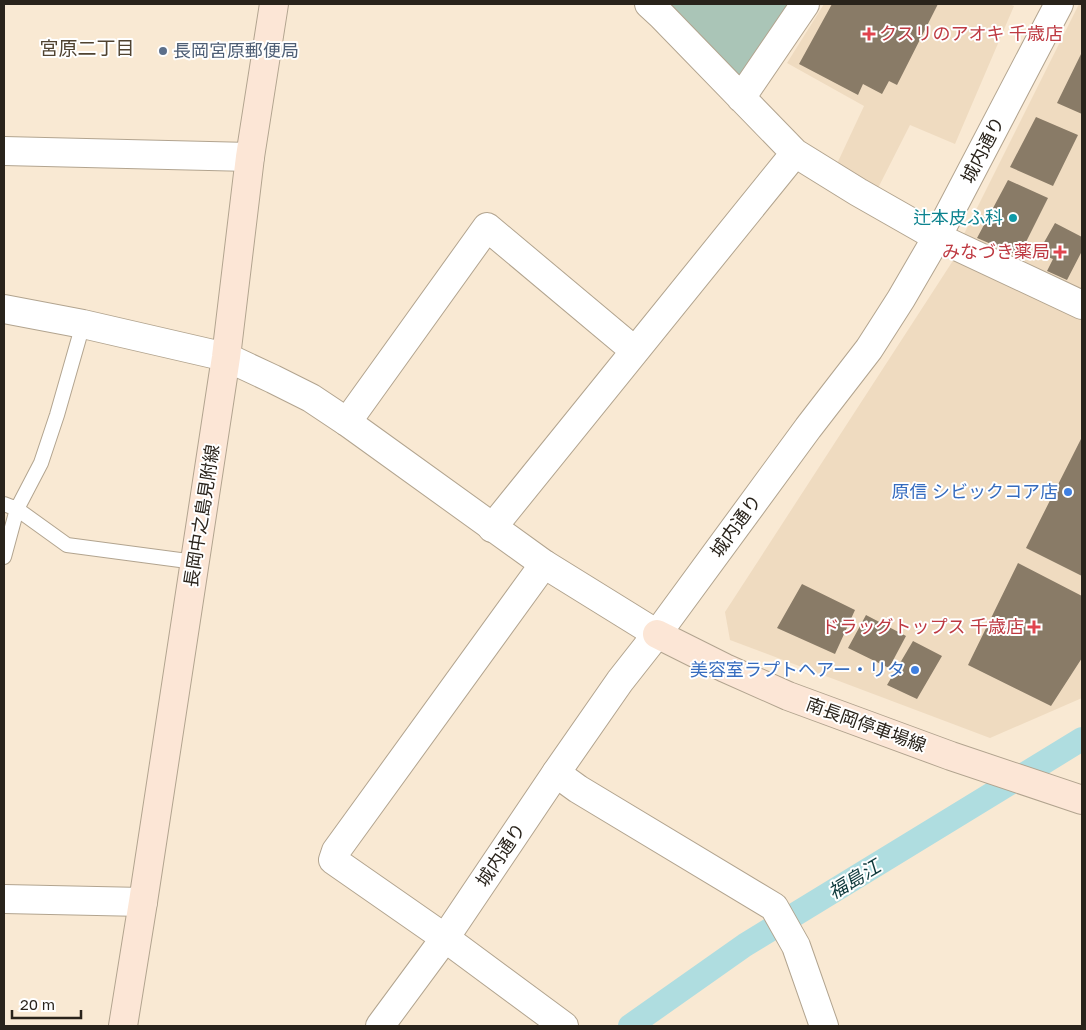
<svg xmlns="http://www.w3.org/2000/svg" width="1086" height="1030" viewBox="0 0 1086 1030" font-family="'Golos Text','Noto Sans JP',sans-serif">
<rect width="100%" height="100%" fill="#f9e9d3"/>
<path fill="#efdbc0" d="M824,4h185l5,2 -59,138 -45,-19 -33,65 -42,-22 29,-62 -77,-43z
M1079,4h3v287l-119,-55z
M956,256l126,60v382l-92,40 -260,-98 -5,-28z"/>
<path fill="#aac5b7" d="M669,4h122l-52,74z"/>
<g fill="none" stroke-linecap="round" stroke-linejoin="round">
<path stroke="#afdde0" stroke-width="24" d="M630,1026l115,-81 337,-206"/>
</g>
<path fill="#897b67" d="M832,4h106l-41,81 -8,-4 -7,13 -19,-10 -5,11 -59,-31z
M1082,52v62l-25,-11z
M1036,117l42,18 -25,51 -43,-19z
M1008,180l40,18 -29,58 -42,-18z
M1055,223l27,14v14l-15,29 -20,-9 6,-12 -15,-6z
M1082,437v139l-56,-28z
M1018,563l64,33v62l-31,48 -83,-41z
M802,584l53,26 -20,44 -58,-26z
M866,615l40,21 -17,32 -41,-20z
M913,641l29,15 -25,43 -30,-14z"/>
<g fill="none" stroke-linecap="round" stroke-linejoin="round">
<defs>
<path id="service" d="M4,504l13,5 50,36 128,17
M4,557l13,-48 24,-46 16,-48 26,-91"/>
<path id="minor" d="M649,4l13,12 133,137 63,39 79,45 145,68
M741,98l64,-94
M4,151l246,6
M347,422l140,-195 148,124
M492,528l303,-375
M544,564l-208,287 -3,9 112,78 119,88
M556,773l22,16 196,118 22,39 28,80
M4,899l139,3"/>
<path id="tertiary" d="M4,309l79,15 143,33 47,22 38,19 36,24 197,142 113,70
M380,1026l65,-88 111,-165 64,-92 37,-47 151,-206 61,-79 32,-50 36,-62 122,-233"/>
<path id="secondary" d="M657,634l68,34 63,28 163,60 131,44
M123,1026l20,-124 83,-545 24,-200 24,-153"/>
</defs>
<use href="#service" stroke="#b2a48f" stroke-width="16"/>
<use href="#minor" stroke="#b2a48f" stroke-width="30"/>
<use href="#tertiary" stroke="#b2a48f" stroke-width="30"/>
<use href="#secondary" stroke="#b2a48f" stroke-width="30"/>
<use href="#service" stroke="#fff" stroke-width="14"/>
<use href="#minor" stroke="#fff" stroke-width="28"/>
<use href="#tertiary" stroke="#fff" stroke-width="28"/>
<use href="#secondary" stroke="#fce6d6" stroke-width="28"/>
</g>
<g fill="#e0444e" stroke="#fff" stroke-width="2">
<path d="M866.5 26.5h5v5h5v5h-5v5h-5v-5h-5v-5h5z"/>
<path d="M1057.5 244.5h5v5h5v5h-5v5h-5v-5h-5v-5h5z"/>
<path d="M1031.5 619.5h5v5h5v5h-5v5h-5v-5h-5v-5h5z"/>
</g>
<circle fill="#5c6f8a" stroke="#fff" stroke-width="2" cx="163" cy="51" r="5"/>
<circle fill="#0f9aa8" stroke="#fff" stroke-width="2" cx="1013" cy="218" r="5"/>
<g fill="#3f7fe0" stroke="#fff" stroke-width="2">
<circle cx="1068" cy="492" r="5"/>
<circle cx="915" cy="670" r="5"/>
</g>
<g text-anchor="middle" stroke-width="4" stroke-linejoin="round" paint-order="stroke">
<g font-size="18" fill="#be3a42" stroke="#fff" text-anchor="end">
<text x="879" y="40" text-anchor="start">クスリのアオキ 千歳店</text>
<text x="1050" y="258">みなづき薬局</text>
<text x="1024" y="633">ドラッグトップス 千歳店</text>
</g>
<g font-size="18" fill="#4e5e75" stroke="#fff" text-anchor="start">
<text x="173" y="57">長岡宮原郵便局</text>
</g>
<g font-size="18" fill="#29231b" stroke="#fff">
<text transform="translate(983 150) rotate(-63)" y="6">城内通り</text>
<text transform="translate(202 516) rotate(-81)" y="6">長岡中之島見附線</text>
<text transform="translate(736 526) rotate(-54)" y="6">城内通り</text>
<text transform="translate(866 725) rotate(20)" y="6">南長岡停車場線</text>
<text transform="translate(501 855) rotate(-56)" y="6">城内通り</text>
</g>
<g font-size="18" fill="#0d838f" stroke="#fff" text-anchor="end">
<text x="1003" y="224">辻本皮ふ科</text>
</g>
<g font-size="18" fill="#366cbe" stroke="#fff" text-anchor="end">
<text x="1058" y="498">原信 シビックコア店</text>
<text x="905" y="676">美容室ラプトヘアー・リタ</text>
</g>
<g font-size="19" fill="#504331" stroke="#fff">
<text x="87" y="55">宮原二丁目</text>
</g>
<g font-size="19" font-style="italic" fill="#0e393c" stroke="#fff">
<text transform="translate(854 879) rotate(-31)" y="7">福島江</text>
</g>
</g>
<rect width="1086" height="1030" fill="none" stroke="#29231b" stroke-width="10"/>
<path d="M12 1010v8h69v-8" fill="none" stroke="#29231b" stroke-width="2.5"/>
<text x="20" y="1010" font-size="15" fill="#29231b" stroke="#ffffff" stroke-width="4" paint-order="stroke">20 m</text>
</svg>
